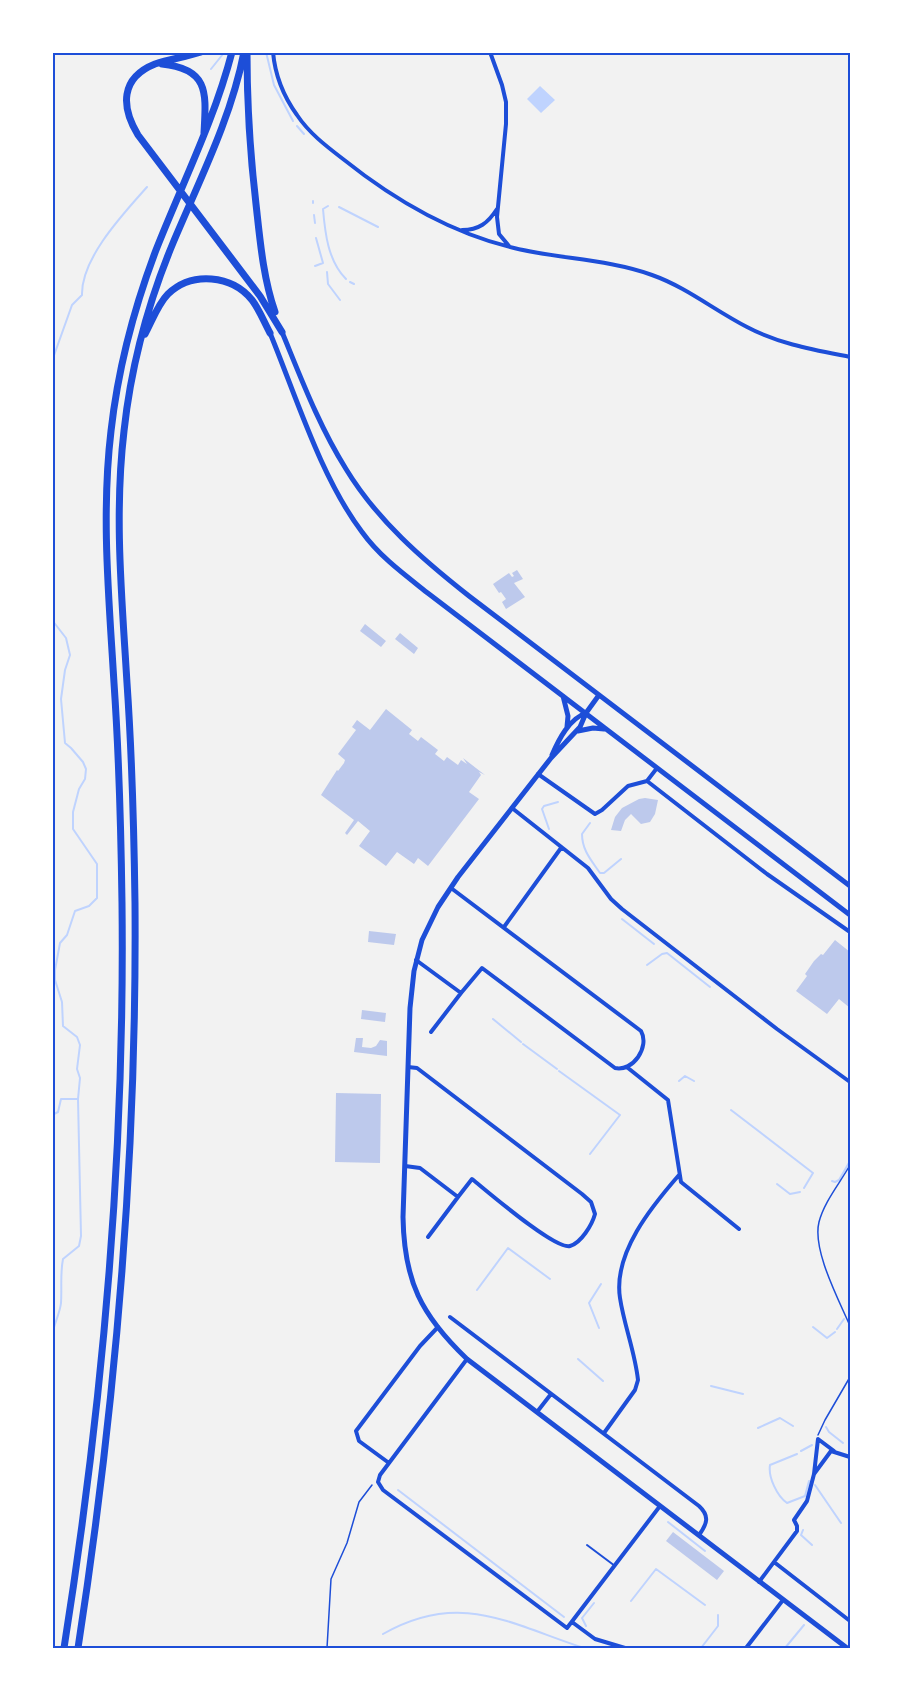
<svg xmlns="http://www.w3.org/2000/svg" width="903" height="1701" viewBox="0 0 903 1701" font-family="'Nunito Sans',sans-serif">
<rect width="100%" height="100%" fill="#f2f2f2"/>
<path fill="#bfd3fe" d="M540,86l15,14 -14,13 -14,-14z"/>
<g fill="none" stroke-linecap="round" stroke-linejoin="round">
<path stroke="#bfd3fe" stroke-width="2" d="M266,52l8,33 19,36
M211,69l12,-15
M297,126l7,8
M313,201v2
M328,206l-5,3c2,24 5,52 23,70
M339,207l39,20
M314,215l1,8
M315,266l8,-3 -7,-25
M327,272l1,12 12,16
M350,282l4,2
M52,361l20,-56 10,-10c-1,-37 42,-82 65,-108
M52,620l14,18 4,17 -5,15 -4,29 4,44 6,5 12,14 3,7 -1,10 -6,10 -6,23v17l24,35v34l-8,8 -14,5 -8,24 -7,8 -5,27v10l7,22 1,24 14,11 3,8 -3,24 3,9 -2,21 3,137 -2,10 -16,13c-3,15 -1,29 -2,44 -1,10 -7,21 -9,32
M590,823l-8,11c0,16 9,26 18,39h4
M549,829l-7,-20 2,-3 14,-4
M604,873l17,-14
M622,919l32,25
M647,965l15,-11 5,-1 43,34
M493,1019l28,23
M523,1044l34,25
M559,1071l61,44 -30,39
M679,1081l6,-5 9,5
M849,1088l1,1
M731,1110l82,63 -9,15
M52,1144l2,-30 4,-2 3,-13h16
M832,1181l3,1 4,-2 11,-19
M777,1184l13,10 10,-2
M477,1290l31,-42 42,31
M813,1327l14,11 8,-6
M599,1328l-10,-25 12,-19
M837,1329l7,-10
M578,1359l25,22
M711,1386l32,8
M826,1427l3,5 14,11
M758,1428l22,-10 13,8
M801,1451l11,-6
M797,1454l-27,11c-2,12 7,31 17,38l18,-7 4,-15
M815,1485l26,38
M398,1490l166,127
M668,1522l37,29
M803,1530l-2,5 11,10
M631,1601l25,-32 49,36
M586,1626l-4,-8 12,-15
M383,1634c77,-44 127,-10 201,14
M701,1648l17,-22v-11
M785,1648l19,-23"/>
</g>
<path fill="#bdc9ec" d="M517,570l6,9 -9,4 11,14 -19,12 -4,-7 4,-3 -5,-7 -2,1 -6,-9 16,-11 3,4 2,-1 -2,-3z
M365,624l21,17 -5,6 -21,-16z
M400,633l18,15 -4,6 -19,-15z
M386,709l26,21 -3,4 9,7 3,-4 17,13 -3,4 9,7 3,-4 11,8 3,-5 6,4 -4,-6 22,17 -6,-3 2,3 -12,17 10,7 -51,67 -10,-8 -4,6 -17,-12 -11,14 -27,-20 11,-15 -12,-10 -11,14 -2,-2 9,-13 -33,-25 16,-25 1,1 6,-8 1,-3 -7,-6 18,-24 -4,-3 5,-7 13,10z
M645,798l13,2 -3,14 -5,8 -9,2 -10,-10 -6,6 -4,11 -10,-1 4,-13 7,-9 17,-9z
M369,931l27,3 -2,11 -26,-3z
M835,940l15,12v56l-11,-9 -12,15 -31,-23 11,-15 -2,-2 9,-13 7,-7 2,1z
M362,1010l24,3 -1,9 -24,-3z
M356,1038h7l-1,9 9,1 5,-2 4,-6 7,1v15l-33,-4z
M336,1093l45,1 -1,69 -45,-1z
M673,1532l51,39 -7,9 -51,-39z"/>
<g fill="none" stroke-linecap="round" stroke-linejoin="round">
<path stroke="#1d4ed8" stroke-width="1.5" d="M850,1165c-10,18 -26,37 -31,57 -7,28 20,78 31,104
M818,1435l7,-15 25,-43
M327,1648l4,-69 16,-36 12,-41 13,-17"/>
<path stroke="#1d4ed8" stroke-width="2" d="M587,1545l28,21"/>
<path stroke="#1d4ed8" stroke-width="4" d="M273,52c2,23 11,45 24,63 12,18 29,31 46,44 50,40 107,74 171,89 45,11 93,11 138,27 34,12 62,35 95,52 32,17 68,23 103,30
M490,52l12,33 4,17v22l-9,93 2,17 10,12
M462,230c17,0 26,-7 35,-21
M538,774l57,40 7,-4 26,-24 19,-5 10,-13
M647,781l120,93 83,58
M512,808l76,60 23,31 11,10 155,120 73,53
M504,927l57,-79
M416,960l45,33 21,-25 133,100c18,4 35,-21 26,-37l-190,-143
M431,1032l30,-39
M628,1068l40,32 13,82 58,47
M405,1166l15,2 38,29 14,-18c15,12 83,71 98,67 11,-3 22,-21 25,-32l-4,-12 -9,-8 -165,-126 -9,-1
M428,1237l30,-40
M450,1317l249,189c11,10 8,18 0,29
M467,1359l-87,116 -2,7 5,8 184,138 93,-122
M537,1412l14,-18
M604,1433l31,-43 3,-10c-3,-28 -14,-55 -18,-82 -7,-45 32,-92 59,-123
M389,1463l-30,-22 -3,-10 64,-85 18,-19
M814,1474l17,-23 19,6
M774,1562l76,59
M759,1582l38,-51v-5l-3,-6 13,-19 7,-27 4,-35 16,12
M572,1622l23,17 30,9
M746,1648l37,-48"/>
<path stroke="#1d4ed8" stroke-width="5" d="M282,332c19,46 37,94 64,137 31,51 76,90 123,127l381,290
M270,333c26,63 51,145 92,199 18,25 43,43 67,62l421,321
M599,695l-13,18 -6,14 -29,31 -93,119 -20,30 -16,33 -8,31 -4,37 -7,209c1,64 18,98 64,142l380,289
M563,696l5,20 -1,11
M578,731l15,-3 11,1
M552,755c7,-16 17,-36 34,-42"/>
<path stroke="#1d4ed8" stroke-width="7" d="M201,52c-15,5 -31,7 -46,12 -35,14 -34,43 -17,71l122,161 22,36
M247,53c0,51 3,100 9,151 4,36 7,73 19,108
M162,64c48,5 44,30 42,69
M145,334c7,-13 13,-30 23,-40 24,-23 64,-19 84,6 7,9 12,22 18,33
M64,1648c39,-246 61,-495 58,-745 -1,-74 -3,-147 -8,-220 -5,-84 -13,-168 -3,-252 7,-62 23,-123 45,-181 26,-66 58,-129 76,-198
M78,1648c38,-246 59,-495 57,-745 -1,-74 -3,-147 -8,-220 -5,-84 -13,-168 -3,-252 7,-65 24,-128 49,-188 26,-62 58,-124 71,-191"/>
</g>
<rect width="903" height="1701" fill="none" stroke="#ffffff" stroke-width="108"/>
<rect x="54" y="54" width="795" height="1593" fill="none" stroke="#1d4ed8" stroke-width="2"/>
</svg>
